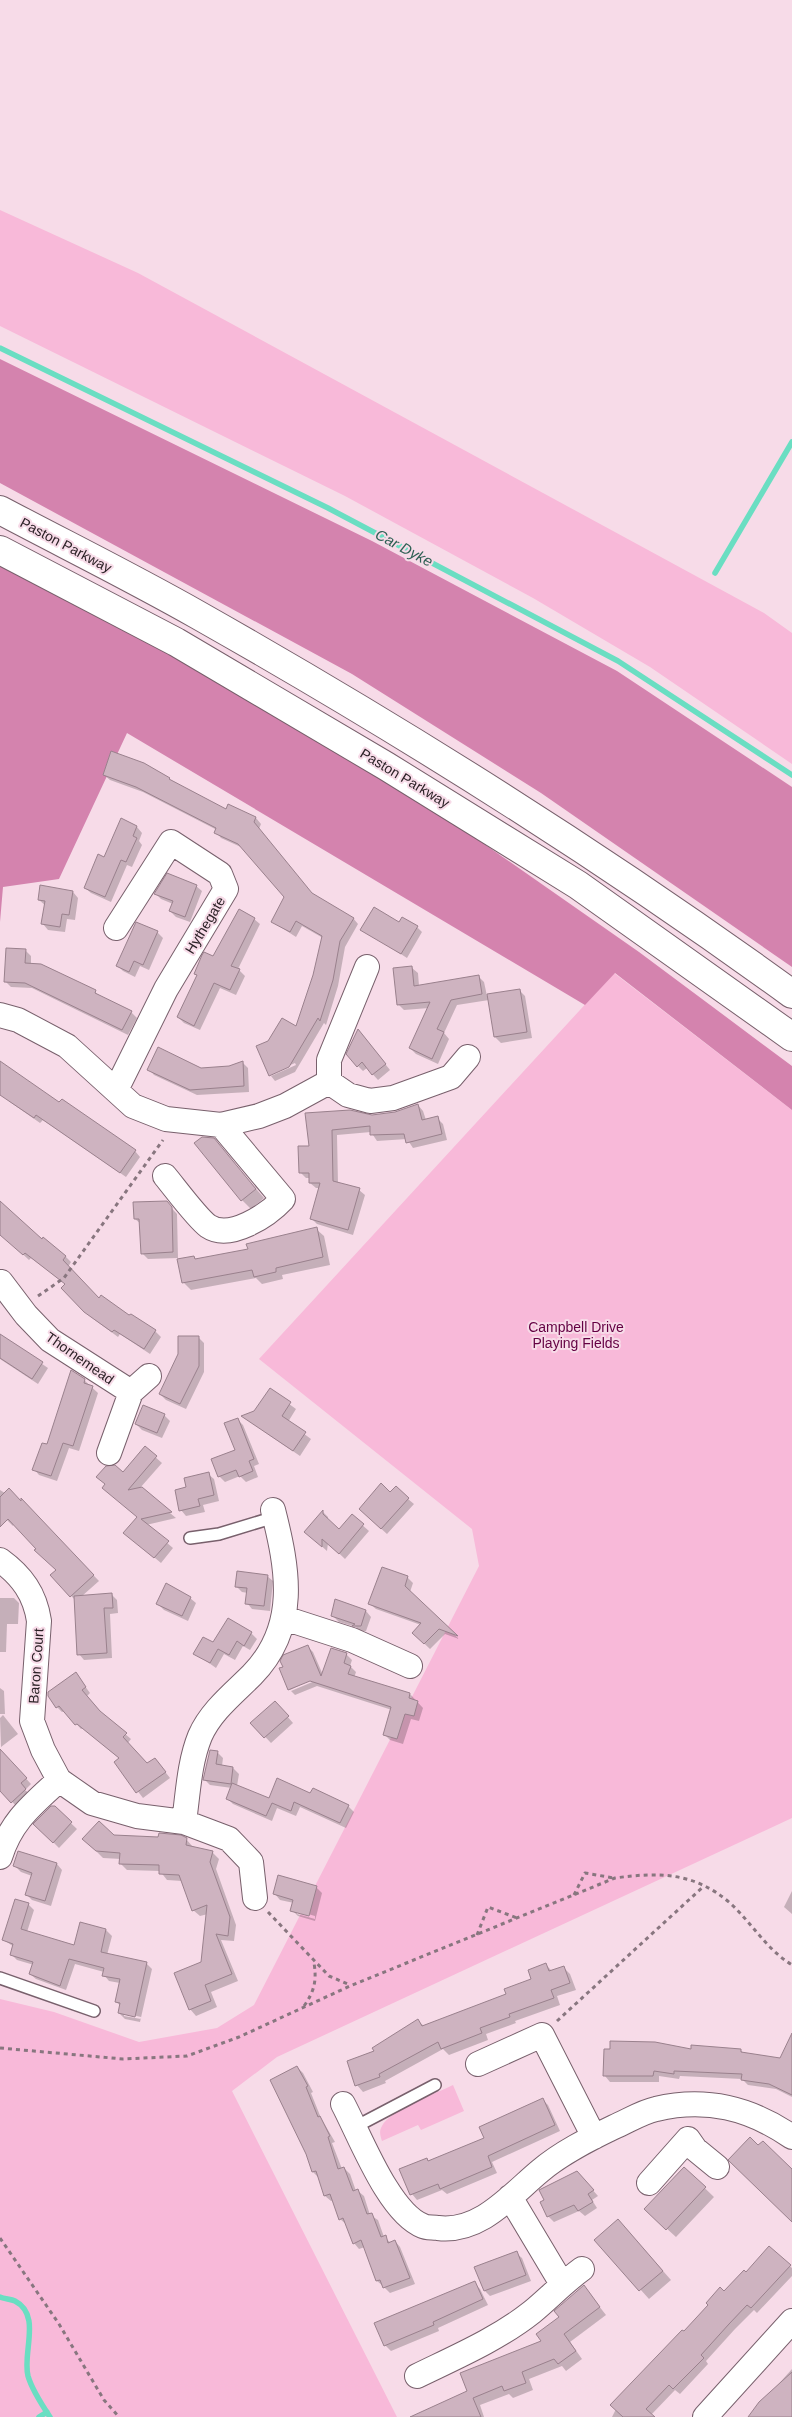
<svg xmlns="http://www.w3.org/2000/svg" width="792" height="2417" viewBox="0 0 792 2417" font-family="Helvetica,sans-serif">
<rect width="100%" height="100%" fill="#f7dbe8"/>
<path fill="#f8b9d9" d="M0,210l138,63 626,340 28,20v131l-142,-97 -117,-69 -188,-102 -345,-170z
M614,973l178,137v708l-515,239 -45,34 165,326h-397v-418l54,13 85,30 78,-14 37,-23 225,-439 -7,-37 -213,-170z
M453,2085l11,26 -43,19 -3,-5 -36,16c-2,-6 -3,-10 0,-15 9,-17 53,-32 71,-41z"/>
<path fill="#d483ae" d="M0,359l372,182 245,130 175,116v180l-251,-174 -189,-119 -352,-191z
M0,566l164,84 260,152 215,150 153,114v44l-177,-137 -30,32 -458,-272 -68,146 -56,8 -3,35z"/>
<path fill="#0003" fill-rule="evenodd" d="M112,753l31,11 31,19 52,27 3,-4 27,12 5,6 -2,5 54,67 40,22 5,6 -13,23 -7,39 -12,39 -2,-2 -29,49 -20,9 -4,-5 25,-11 -1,-2 -25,11v2l-12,-29 11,-5 13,-23 15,9 17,-53 9,-37 -21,-12 -6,11 -23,-15 13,-25 -43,-49 -22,-10 -5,-6 1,-2 -74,-38 -33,-12 -6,-5z
M137,827l5,6 -3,8 3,4 -10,22 -5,-2 -16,37 -20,-9 -6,-5 19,-30z
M196,886l6,5 -12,31 -14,-5 -6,-6 3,-7 -12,-5 -5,-5z
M73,892l5,6 -3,22 -8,-1 -2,13 -17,-2 -5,-6 3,-18 -7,-6z
M254,919l6,5 -22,45 7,7 -9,19 -16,-7 -20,42 -16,-7 -6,-6 20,-41z
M399,924l18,3 5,5 -15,26 -45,-29z
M157,932l6,6 -14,32 -9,-4 -5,11 -12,-6 -5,-5z
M25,950l6,6v9l64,27 6,5 30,15 6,6 -9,17 -96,-47 -21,-1 -5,-5z
M412,968l6,5 1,13 60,-9 5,5 3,14 33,-5 5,5 7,42 -31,5 -6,-6 -6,-37 -32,5 -13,28 5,6 -11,25 -22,-10 -6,-6 19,-40 -25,2 -6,-6z
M363,1036l27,34 -12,10 -11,-12 -4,3 -5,-5z
M0,1062l60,42 75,47 5,6 -14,20 -83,-57 -3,3 -30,-21 -10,-11z
M242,1062l6,6 1,24 -52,3 -43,-20 -5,-6 81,-1z
M418,1105l5,6 3,9 11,-2 6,6 4,16 -34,8 -6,-9 -30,2 -6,-9 -34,3 1,49 21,6 6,5 -12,40 -36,-11 -6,-6 9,-30h-4l-6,-5v-5h-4l-6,-6 10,-25 -3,-33 65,2 23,-3z
M213,1139l51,59 -13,11 -9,-9z
M166,1202l11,12 1,44 -30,1 -6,-6 -1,-29 -6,-5z
M0,1208l65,48 6,6 -3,5 31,33 31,17 1,-2 24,16 6,6 -11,17 -30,-20 -2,3 -27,-20 -29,-29 4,-4 -35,-26 -2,2 -29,-27z
M316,1229l8,7 6,29 -48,10 1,4 -21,5 -6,-6 -65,12 -8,-8 11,-25 2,3 53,-10z
M0,1335l48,33 -10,16 -38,-25z
M199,1338l5,5v29l-18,37 -20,-9 -6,-6z
M84,1380l14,13 -19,58 -10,-3 -12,33 -18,-6 -5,-6z
M270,1390l26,19 -8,13 23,17 -11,17 -57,-39 12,-5z
M164,1415l6,6 -8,17 -20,-8 -6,-6z
M237,1419l6,6 16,39 -5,2 4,11 -12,5 -6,-6 -15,6 -6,-6 17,-25z
M145,1448l17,15 -22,25 36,30 -30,7 27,23 -12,15 -30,-25 7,-21 -40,-40 26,-3z
M208,1474l6,5 5,22 -16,4 2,7 -19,4 -5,-6 7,-22z
M0,1490l21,13 1,-2 77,80 -17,15 29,-2 6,6 1,13 -8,1 2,44 -28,2 -5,-6 -4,-54 -23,-25 5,-4 -43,-47 -1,2 -13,-13z
M391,1493l17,6 6,5 -27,30 -21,-19z
M323,1512l5,5v4l11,9 13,-14 17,15 -24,28 -17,-16 -1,8 -21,-19z
M267,1576l6,5 -3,30 -18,-2 -5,-6 1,-10 -6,-1 -6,-6z
M407,1577l6,6 -3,9 49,47 -14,-5 -15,15 -17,-16 8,-8 -45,-16 -6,-5z
M0,1598h14l5,5 -1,21h-11l-1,28h-6z
M190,1598l6,5 -8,18 -24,-11 -6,-6z
M336,1601l30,10 5,6 -5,14h-7l-3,-4 -17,-5 -6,-6z
M251,1633l6,6 -7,11 -7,-4 -8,14 -11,-6 -8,14 -21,-15 19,-9z
M307,1646l6,6 10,23 23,-21 6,6 -2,6 6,6 -2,6 56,16 13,14 -4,13 -8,-2 -8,25 -13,-4 -6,-6 8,-24 -75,-24 -22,9 -4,-4 26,-11 -1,-3 -26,13 -9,-21z
M76,1674l14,19 -3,3 16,19 28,24 -4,5 20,21 8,-6 15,19 -27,20 -27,-35 4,-4 -37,-31 -2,1 -16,-18 -3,1 -5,-5z
M0,1688l4,3 1,23h-5z
M280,1708l13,15 -22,20 -19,-20z
M3,1715l15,19 -17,13 -1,-29z
M218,1753l5,5 -1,8 11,2 6,6 -2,12 32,14 42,-6 37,12 6,6 -8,16 -46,-21 -4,9 -19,-8 -5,13 -39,-17 -6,-6 5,-10 -22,-3 -6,-6z
M0,1763h12l19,21 -6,6 6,5 -13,13 -18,-19z
M54,1807l23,22 -18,19 -24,-24z
M114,1836l72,3 7,8 19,5 7,7 -3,10 20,56 -2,16 -13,-1 17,41 -27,11 6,15 -21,9 -6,-7 13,-46 5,-49 -8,2 -7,-6 -11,-29 -15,-1 -7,-9 -33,-1 -7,-7 1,-4 -18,-1 -19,-19z
M57,1864l5,6 -11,36 -19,-6 -6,-6 6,-18 -11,-4 -6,-6z
M316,1887l6,6 -7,28 -17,-5 -6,-6 2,-7 -14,-3 -5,-6zM297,1911l18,5v3l-18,-5z
M792,1891v23l-8,-7z
M28,1904l6,6 -7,22 48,15 6,-24 25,7 6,6 -5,19 39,8 6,6 -12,53 -15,-3 -6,-6 2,-7 -5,-4 4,-19 -11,-2 -5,-6v-3l-29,-8 -9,26 -30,-11 -6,-5 4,-9 -17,-5 -6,-6 3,-7 -10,-7zM124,2013l17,4v2l-17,-3z
M546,1965l6,6 11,-4 7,7 6,16 -19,6 3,9 -45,16 1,2 -30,11 2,6 -39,15 -6,-6 -58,32 1,2 -23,9 -6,-7 19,-33 42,-31 6,5 83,-31 26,-15z
M692,2050h48l5,4 36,5 11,-5v43l-16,-8 -28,-4 -6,-6 -62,-3 -1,3 -20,-3v6h-49l-5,-6z
M297,2067l6,6 10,19 -2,1 10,25 14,24 -3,1 10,26 2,-1 6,6 6,17h2l6,5 6,19 8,5 6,17 7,6 4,-2 5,6 15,37 -25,9 -7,-7 -6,-5 -12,-34 -6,2 -5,-6 -7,-18 -7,-6 -6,-19 -3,1 -6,-5 -6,-18 -6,-6 -6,-18z
M542,2099l6,6 12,26 -68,31 5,11 -50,21 -5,-4 -25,10 -5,-6 14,-35 3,3 57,-24z
M684,2168l30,29 -38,40 -21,-19z
M583,2179l15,17 -6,4 5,8 -12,8 -6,-5 -25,11 -6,-6z
M618,2220l53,60 -22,19 -53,-59z
M769,2248l23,20v8l-35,37 -3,-3 -19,19 -29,32 2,3 -28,30 -5,-4 -24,25 1,2h-40l4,-8 68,-76 62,-59z
M516,2253l6,5 9,23 -41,15 -5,-5z
M474,2283l6,6 8,16 -50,23 1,3 -48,20 -6,-6z
M584,2287l22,28 -36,27 12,17 -16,12 -4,-5 -33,13 4,11 -20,8 -4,-4 -29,11 4,12h-63l48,-25 74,-50z
M792,2369v48h-43z"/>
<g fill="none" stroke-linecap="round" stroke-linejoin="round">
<path stroke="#6adec2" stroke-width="5.5" d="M0,348l328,160 290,153 174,114
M715,573l77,-131
M0,2297c5,2 11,2 15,4 27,14 7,52 13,75 4,14 14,29 22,41
M39,2417l8,-5"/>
</g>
<path fill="#ceb3c0" stroke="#9a818d" d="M111,751l33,12 26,15 -1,1 57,30 2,-5 28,13 -2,5 58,71 42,25 -14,23 -7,39 -13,41 -2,-3 -29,49 -20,9 -13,-30 12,-5 14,-23 14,8 17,-51 9,-39 -26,-15 -6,11 -19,-10 13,-25 -46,-53 -24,-11 2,-5 -80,-41 -33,-12z
M121,818l16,8 -4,10 4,2 -11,24 -5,-2 -16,37 -21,-9 14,-34 6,3z
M167,873l30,12 -12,32 -16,-6 4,-10 -19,-7z
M40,885l33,6 -4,24 -7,-1 -2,13 -19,-3 4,-23 -7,-1z
M374,907l25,15 3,-5 16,9 -17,28 -41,-24z
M239,909l16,9 -24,48 9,3 -10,21 -16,-7 -20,43 -17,-9 20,-42 -3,-1 8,-19 2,-3 9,4z
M136,922l22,9 -15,34 -9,-4 -5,11 -13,-6z
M6,948l20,1 -1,14 16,1 55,26 -1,3 37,18 -10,19 -97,-47 -21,-1z
M412,966l2,20 65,-11 3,19 -31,6 -14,29 7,3 -12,27 -23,-11 21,-46 -33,3 -4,-37z
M520,989l7,43 -33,5 -7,-43z
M358,1029l28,35 -14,11 -10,-13 -5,5 -11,-13z
M158,1047l43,21 28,-2 14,-5 1,25 -54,4 -43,-20z
M0,1061l59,41 3,-3 74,51 -16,23 -84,-58 -2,3 -34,-23z
M418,1104l4,16 16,-4 4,18 -36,9 -2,-9 -34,1v-9l-38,4 1,51 27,7 -12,42 -38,-11 10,-36h-11v-10h-10l-1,-27h11l-4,-33 45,-3 22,5 23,-3z
M202,1137l12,1 42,51 -15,12 -47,-58z
M0,1201l42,38 1,-2 23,19 -3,4 36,38 2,-3 28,20 2,-1 25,16 -12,19 -30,-19 -2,2 -28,-20 -23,-24 4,-4 -40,-31 -2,2 -23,-20z
M167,1201l5,6 1,45 -32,2 -2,-35h-5l-1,-17z
M317,1227l6,30 -47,11v4l-22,5 -2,-7 -70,13 -5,-24 17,-3 1,3 53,-10 -2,-5z
M0,1334l43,28 -11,17 -32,-21z
M178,1336h21v30l-19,38 -21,-10 19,-40z
M71,1370l14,9 -1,4 9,3 -20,60 -10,-3 -12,33 -19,-6 10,-27 5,1z
M270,1388l21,14 -9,14 24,16 -13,19 -52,-35 13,-5z
M143,1405l22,9 -8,19 -22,-9z
M238,1418l16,41 -5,2 4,10 -14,6 -3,-7 -18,7 -7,-18 24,-9 -11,-27z
M145,1446l12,10 -29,34 14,-3 30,25 -31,7 28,22 -15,17 -31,-25 14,-16 -35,-29 3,-4 -9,-7 10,-11 9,-1 8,7z
M209,1472l5,23 -16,4 2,7 -21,5 -4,-21 11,-3 -2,-9z
M381,1483l9,9 6,-6 13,12 -28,31 -22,-20z
M9,1488l12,13v-3l73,77 -24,22 -20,-22 6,-5 -22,-20 2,-1 -28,-30 -8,8v-30z
M323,1510v4l16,15 13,-15 12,10 -25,30 -17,-15v8l-18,-15z
M382,1567l26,9 -3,10 53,50 -19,-7 -15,15 -12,-11 9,-10 -53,-19z
M237,1571l31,4 -4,31 -19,-2 2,-16 -12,-1z
M166,1583l25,14 -9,19 -26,-12z
M112,1593l1,15h-9l3,45 -30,2 -3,-59z
M335,1599l31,11 -5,16h-9l3,-2 -24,-8z
M228,1618l24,14 -8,14 -7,-5 -8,14 -11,-6 -8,14 -17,-9 10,-17 10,5z
M308,1645l13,31 10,-28 16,5 -3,10 7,3 -3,8 62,19 -1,5 9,3 -4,15 -9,-2 -8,25 -14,-4 8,-28 -81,-26 -22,9 -9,-22 4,-1 -3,-6 3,-6z
M76,1672l10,15 -4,3 18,21 27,22 -4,4 24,26 8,-5 11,14 -30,21 -22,-31 5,-4 -42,-34 -2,1 -16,-19 -3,2 -8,-12v-4z
M275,1701l14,15 -25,22 -14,-15z
M0,1749l27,29 -6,5 5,6 -15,14 -11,-12z
M210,1750l8,1 -2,13 17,3 -2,17 -28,-4z
M277,1778l33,15 3,-5 36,17 -9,18 -46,-21 -3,9 -19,-8 -6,13 -40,-17 6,-16 37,15z
M51,1806h4l17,16 -19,21 -20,-19z
M99,1821l15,14 44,2 1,-4 22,2 6,3 -1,7 27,6 -3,11 20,55 -2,19 -12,-2 16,40 -27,11 6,16 -22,9 -15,-37 27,-11 6,-57 -15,6 -13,-36 -20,-1v-9l-40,-1 1,-11 -24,-2 -14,-12z
M18,1851l39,12 -12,38 -20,-6 7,-22 -19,-7z
M278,1875l39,11 -8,30 -19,-5 3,-11 -20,-6z
M15,1899l14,4 -8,26 53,16 6,-23 26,7 -5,23 46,10 -12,55 -17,-4 2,-10 -5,-1 5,-23 -18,-3 2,-8 -35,-9 -9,27 -31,-12 4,-12 -23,-7 3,-11 -11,-4z
M546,1963l3,8 15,-5 6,17 -19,7 3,8 -45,16 1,3 -30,11 2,5 -41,16 -3,-7 -59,32 1,3 -25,9 -8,-25 27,-10 -2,-3 46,-29 4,7 84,-32 -2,-5 27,-10 -3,-9z
M792,2033v62l-23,-11 -28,-4 1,-6 -68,-3v3l-20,-3 -1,5h-50l1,-27h6v-8l45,1 36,7v-4l50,4v3l39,6z
M297,2066l11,20 -2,1 12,30 2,-1 10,20 -2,1 10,32 6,-2 9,24 5,-2 9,25 5,-1 9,24 5,-2 2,8 7,-3 15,38 -27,10 -3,-8 -4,1 -15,-41 -8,4 -10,-26 -4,2 -9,-26 -6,2 -8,-25 -4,1 -6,-18 -36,-74z
M543,2098l12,27 -67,31 4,11 -52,22 -2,-5 -28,11 -11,-26 28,-11 1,3 56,-23 -5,-11z
M750,2137l8,8 5,-4 29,28v53l-64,-62z
M684,2167l22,20 -40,43 -22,-21z
M577,2171l17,19 -6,4 5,8 -15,9 -4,-6 -27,12 -7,-15 4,-2 -5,-10z
M618,2219l45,52 -24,20 -45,-51z
M769,2246l22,19 -40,43 -4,-3 -18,19 -28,31 3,3 -31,31 -4,-4 -23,24 9,8h-32l-13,-12 72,-75 2,1 24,-26 -2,-2 14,-16 4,4 20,-21 2,2z
M517,2251l9,24 -42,16 -10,-24z
M475,2281l8,18 -50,23 1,3 -50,21 -10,-23z
M584,2285l16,22 -36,27 12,17 -18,13 -4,-5 -32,13 4,11 -22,8 -2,-5 -29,12 8,19h-71l57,-26 -7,-18 81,-32 -5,-7 23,-17 -5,-6z
M792,2372v45h-44l11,-15z"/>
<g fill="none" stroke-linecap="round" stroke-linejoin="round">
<defs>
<path id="service" d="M190,1538l29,-4 56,-17
M0,1978l94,33
M355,2127l80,-42"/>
<path id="minor" d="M0,1015l18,5 49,26 66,60 33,13 55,6 38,-9 26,-10 44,-24v-22l38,-93
M329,1082l19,13 22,6 23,-3 58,-21 17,-20
M116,1090l50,-101 60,-100 -6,-15 -49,-32 -55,86
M165,1176c10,12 32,42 43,50 22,15 60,-11 75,-27l-62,-74
M1,1282l25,33 24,25 81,52
M109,1453l22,-61 18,-16
M0,1560c22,16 35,34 39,61l-7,100 11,29 16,30 33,23 45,13 47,6 45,17 22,23 4,36
M284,1618l68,22 58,26
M184,1822c4,-28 5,-59 16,-86 11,-25 33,-42 52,-61 47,-48 36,-106 21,-165
M0,1857c11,-36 32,-52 59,-77
M478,2064l64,-29 52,102
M343,2104c17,32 46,109 80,122 4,2 10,1 15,2 42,5 72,-32 102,-57 21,-18 49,-32 74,-44 14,-6 28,-15 42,-18 50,-12 94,-1 136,28
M649,2183l39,-44 7,10 22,18
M510,2197l52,87
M417,2376c39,-19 81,-37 115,-64 17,-14 32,-30 50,-43
M705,2417l87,-96"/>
<path id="trunk" d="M0,510c66,35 133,68 198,105 205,116 404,241 594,379
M0,550l176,92 210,124 192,119 214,152"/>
</defs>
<use href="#service" stroke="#78606c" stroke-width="14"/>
<use href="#minor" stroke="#78606c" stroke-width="26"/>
<use href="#trunk" stroke="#78606c" stroke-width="30"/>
<path stroke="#88767f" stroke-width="3" stroke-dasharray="4 4" stroke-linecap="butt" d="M38,1296l26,-18 99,-138
M574,1895l11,-22 29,5
M268,1912l61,64 21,9
M477,1935l11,-28 29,11
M304,2006c10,-14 13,-25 10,-43
M557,2021l147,-135
M0,2048l123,11 64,-3 52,-19 111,-51 265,-108c44,-6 79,-6 115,25 22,20 36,46 62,62
M0,2238l59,86 45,76 15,17"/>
<use href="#service" stroke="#fff" stroke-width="11"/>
<use href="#minor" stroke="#fff" stroke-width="24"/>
<use href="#trunk" stroke="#fff" stroke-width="28"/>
</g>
<g text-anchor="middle" stroke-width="4" stroke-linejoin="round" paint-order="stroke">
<g font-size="14" fill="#2c2227" stroke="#f7dbe8">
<text transform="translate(66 545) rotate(28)" y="5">Paston Parkway</text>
<text transform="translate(405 778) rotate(31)" y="5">Paston Parkway</text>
<text transform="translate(205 925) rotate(-59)" y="5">Hythegate</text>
<text transform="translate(80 1358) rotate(35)" y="5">Thornemead</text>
<text transform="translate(36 1666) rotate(-86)" y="5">Baron Court</text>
</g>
<g font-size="14" fill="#640043" stroke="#f7dbe8">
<text x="576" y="1332">Campbell Drive<tspan x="576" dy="16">Playing Fields</tspan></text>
</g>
<g font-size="15" font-style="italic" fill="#2f6054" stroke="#f7dbe8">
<text transform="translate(404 548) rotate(28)" y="5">Car Dyke</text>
</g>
</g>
</svg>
